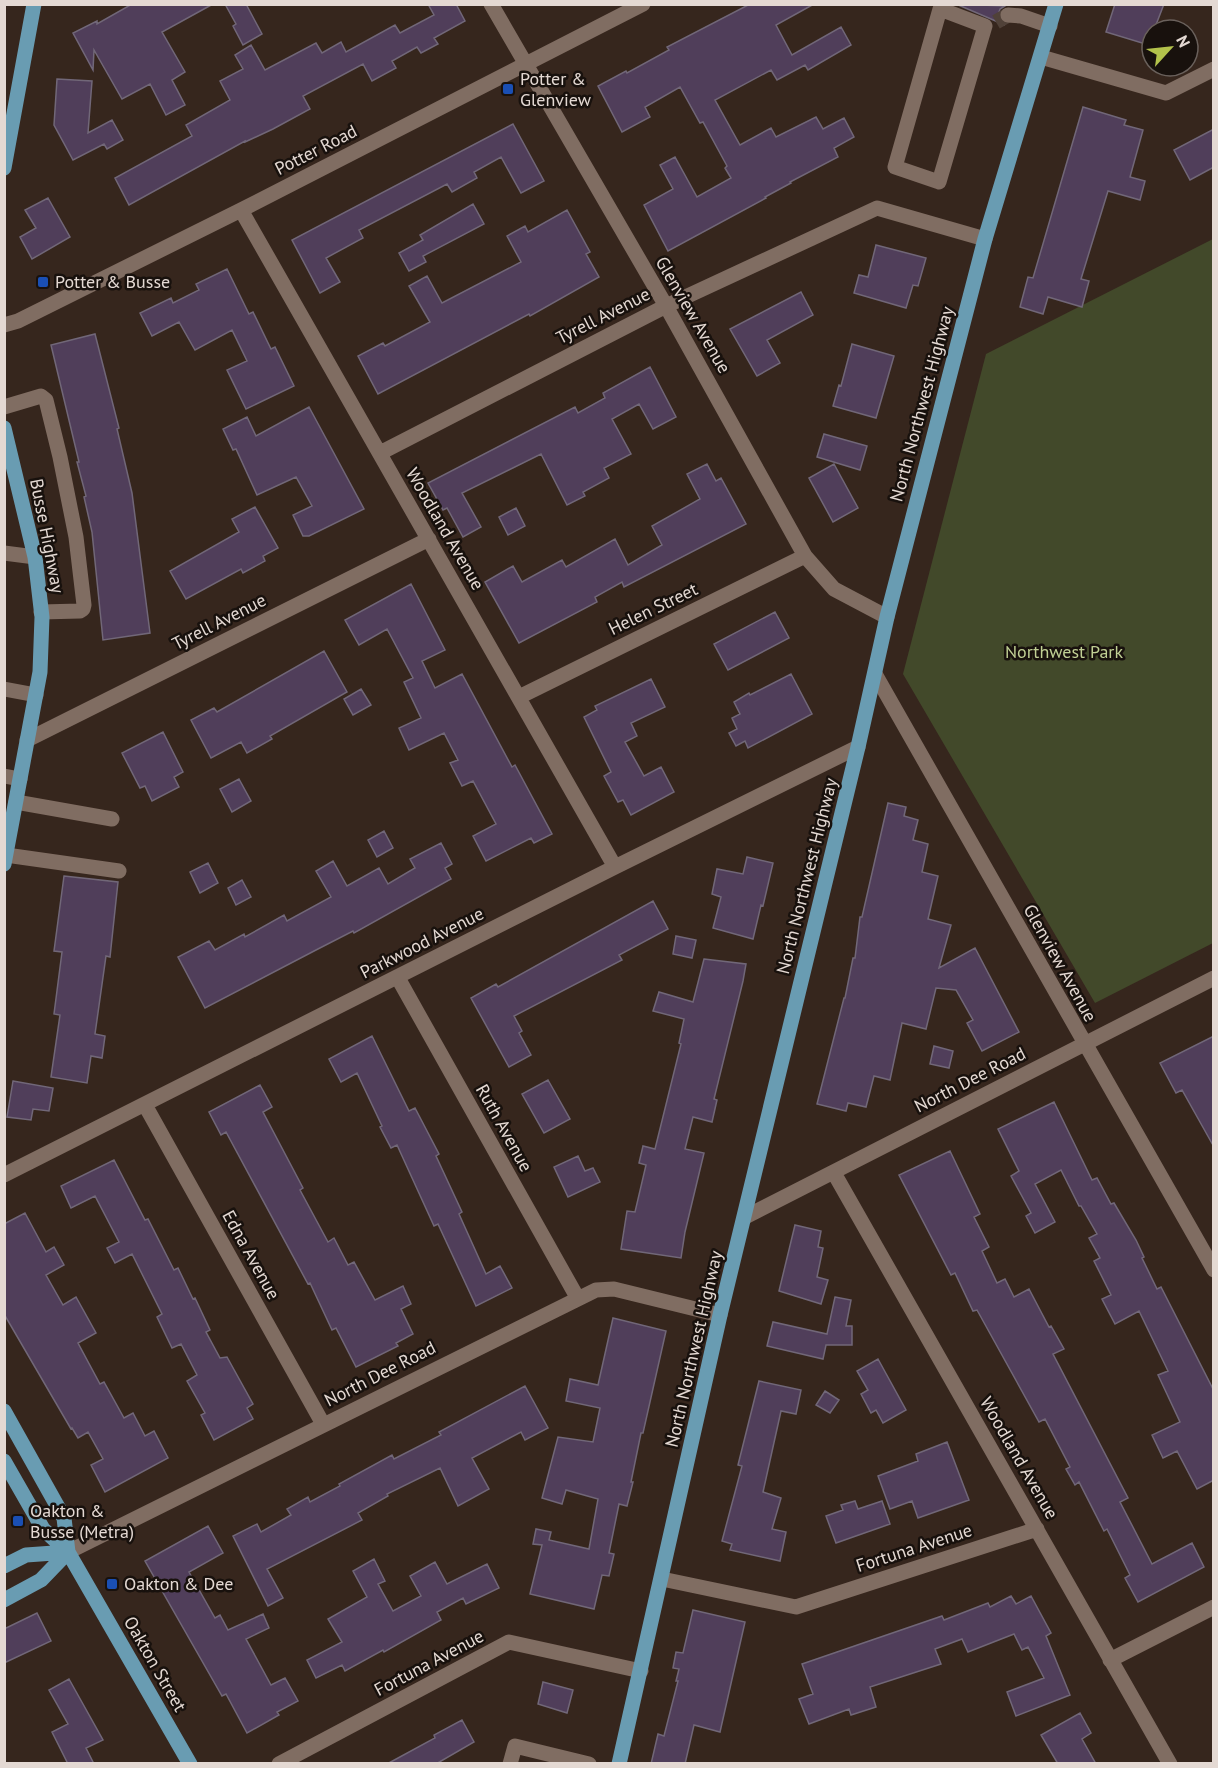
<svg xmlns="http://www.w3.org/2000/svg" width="1218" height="1768" viewBox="0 0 1218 1768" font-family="'PT Sans',sans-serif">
<rect width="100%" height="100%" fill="#36261d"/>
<path fill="#42492a" d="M1213,239v704l-118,60 -192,-329 83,-320z"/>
<path fill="#503e5a" stroke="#716778" stroke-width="1.5" d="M132,4h81l-51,28 23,40 -13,8 13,25 -19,10 -16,-31 -28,15 -28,-49 -1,20 -20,-37 24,-12v3z
M225,4h21l16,30 -19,11 -10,-19 3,-2z
M428,4h28l9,17 -31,17 4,6 -17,9 -4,-6 -25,14 4,7 -24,13 -9,-17 -60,32 7,13 -37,20 -28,13v-1l-116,64 -14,-27 77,-42 -6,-11 44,-25 -10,-19 23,-12 -8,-14 16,-10 14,25 51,-27 6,10 19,-11 5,10 49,-27 5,8 34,-18z
M750,4h64l-38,21 16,30 49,-28 10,18 -43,25 -3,-5 -28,15 -6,-10 -56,30 25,45 31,-17 5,9 40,-20 7,12 21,-11 10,19 -20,11 4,9 -48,25 1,1 -26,14 1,1 -98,53 -24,-46 29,-16 -13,-24 15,-8 22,40 34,-19 -6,-10 2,-2 -24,-44 -3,1 -20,-36 -35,20 5,10 -28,15 -24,-46 28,-15 1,2 42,-23 -2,-3z
M956,4l49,2 -5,3 -2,6 2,5 5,5z
M1115,4h49l-10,26h-2v16l-46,-14z
M57,79l35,2 -4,52 24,-13 11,20 -16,9 -3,-5 -31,16 -19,-35z
M1083,107l43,13 -2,5 19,5 -13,47 15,4 -5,19 -32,-9 -27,88 8,2 -7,26 -34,-10 -5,17 -23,-7 8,-30 5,1z
M513,124l31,57 -23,12 -20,-36 -27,15 3,6 -25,14 -5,-8 -88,46 4,8 -37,20 14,24 -20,11 -28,-53z
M1214,129v38l-24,13 -16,-30z
M48,198l22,39 -38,22 -12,-22 16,-9 -11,-18z
M473,204l11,20 -61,32 3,6 -17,9 -10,-18 24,-13 -3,-5z
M567,210l23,42 -4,2 13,23 -69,39 -1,-2 -151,80 -20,-38 25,-13 2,3 45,-24 -21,-36 18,-10 15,27 79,-41 -14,-26 18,-10 3,6z
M876,245l50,13 -8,28 -5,-1 -7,23 -52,-15 5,-18 9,2z
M227,269l22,45 4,-2 18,37 4,-2 19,39 -48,23 -19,-39 20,-9 -15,-31 -37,20 -16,-28 -27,14 -12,-23 31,-15 2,5 26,-13 -3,-6z
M801,292l12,23 -46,25 13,23 -23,13 -27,-47z
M95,334l24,94 -2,1 15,64 18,140 -47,7 -11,-108 -8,-35 2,-1 -9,-34h2l-28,-117z
M852,344l42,12 -18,62 -43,-12 6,-21 2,1z
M650,367l26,50 -23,12 -14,-25 -27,15 19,35 -27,14 5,10 -26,14 2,4 -18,9 -26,-51 -79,39 19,34 -18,10 -16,-29 -4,2 -15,-27 147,-76 3,6 27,-15 -2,-5z
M309,407l55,102 -55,27h-6l-10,-21 19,-9 -16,-29 -39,18 -21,-46 -3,1 -10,-21 24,-12 9,19z
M824,434l43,12 -7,24 -43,-13z
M707,464l9,17 5,-3 25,46 -122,63 -2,-5 -27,15 2,5 -78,41 -34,-61 28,-16 9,16 40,-22 4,7 49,-28 13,26 34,-20 -10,-19 48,-27 -13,-25z
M834,464l24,44 -25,14 -24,-44z
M255,507l23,41 -15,8 2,5 -22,12 -2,-4 -55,30 -16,-28 69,-39 -7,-13z
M516,508l9,18 -17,9 -9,-18z
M411,584l34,66 -23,11 13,27 27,-14 50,93 3,-2 37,69 -18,9 -3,-5 -45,23 -13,-25 23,-12 -23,-43 -11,5 -12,-23 8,-3 -14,-27 -35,17 -10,-22 22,-10 -17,-36 9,-4 -26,-49 -28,16 -14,-25z
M775,612l14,26 -61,32 -14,-26z
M324,651l23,41 -77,44 2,3 -25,14 -6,-11 -30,16 -20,-38 23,-12 3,4z
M791,674l21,40 -64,34 -3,-7 -9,5 -7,-13 8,-4 -5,-11 8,-4 -6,-12 15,-9 1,2z
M651,679l14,28 -34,16 6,13 -12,6 19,34 17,-9 13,25 -43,23 -8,-15 -5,2 -14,-26 7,-4 -27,-55 13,-7 -2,-4z
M361,689l10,16 -18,10 -9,-16z
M163,732l20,40 -9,5 5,10 -27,14 -7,-15 -5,2 -18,-35z
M239,779l12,22 -19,11 -12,-23z
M888,803l18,4 -2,9 14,4 -5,20 15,4 -6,28 16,4 -10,43 23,6 -12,43 36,-20 44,84 -37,19 -15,-28 6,-3 -17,-30 -20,-2 -10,41 -24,-6 -12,57 -16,-4 -8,31 -18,-4 -2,8 -29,-7 27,-106h1l8,-40h2l5,-41h2z
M384,831l9,17 -16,9 -9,-17z
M441,843l11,21 -7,4 6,11 -97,54 -1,-2 -37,19 -111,58 -27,-51 31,-16 6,9 29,-16 1,3 39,-22 3,6 44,-24 -15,-26 17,-10 14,25 32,-18 9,16 27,-16 -5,-9z
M747,857l26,6 -10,43 -2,-1 -8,34 -40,-11 8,-31 -9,-3 5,-25 26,5z
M208,863l10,20 -18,10 -10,-21z
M64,876l54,6 -8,75 -4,-1 -11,78 10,2 -3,22 -11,-2 -4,27 -36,-6 9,-62 -6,-1 8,-62 -8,-1z
M242,880l9,17 -15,8 -8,-17z
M653,901l15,28 -49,26 3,5 -108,56 8,15 -3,2 12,22 -22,12 -38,-69 25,-14 2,3z
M676,936l20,4 -4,18 -19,-4z
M704,959l42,5 -3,17 -29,118 3,1 -5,22 -19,-5 -8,32 19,4 -19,79 -4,26 -60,-9 6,-38 8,1 11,-47 -7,-2 4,-17 12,3 26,-105 -2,-1 5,-24 -31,-8 6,-19 34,10z
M372,1036l37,75 6,-3 24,46 -3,2 26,56 -3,2 27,60 14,-8 12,22 -36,18 -38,-82 -4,2 -37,-81 -6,3 -11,-21 2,-1 -25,-53 -16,9 -12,-23z
M1214,1036v111l-32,-57 -6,3 -16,-30z
M934,1046l19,5 -4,17 -19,-4z
M548,1080l22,39 -26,14 -22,-39z
M13,1081l40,7 -4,23 -16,-2 -2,11 -24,-3z
M260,1085l12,22 -9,5 40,76 -3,2 28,52 6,-4 14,27 6,-3 21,38 28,-14 8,18 -10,5 12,25 -17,9 2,3 -42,21 -20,-39 -4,2 -22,-47 -2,1 -82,-152 -5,3 -12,-23z
M1054,1102l38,78 5,-2 14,26 3,-1 22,37 8,17 -2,1 15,31 4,-2 53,104v89l-17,9 -20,-38 -14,7 -11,-23 28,-13 -22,-47 10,-4 -29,-60 -24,13 -13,-25 9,-4 -17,-34 6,-3 -11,-20 8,-4 -16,-28h-2l-18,-36 -26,14 20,38 -20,11 -9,-17 5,-3 -20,-37 8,-5 -21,-42z
M950,1151l30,63 -6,3 15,30 -7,4 15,32 8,-4 9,18 15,-8 20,38 2,-1 13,23 -11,5 75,144 -8,4 32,62 40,-21 12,24 -66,35 -13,-24 5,-3 -23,-46 -3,2 -25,-49 -4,3 -9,-16 4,-2 -25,-48 -6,3 -62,-112 -4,1 -18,-38 -4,2 -52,-100z
M578,1156l7,15 8,-3 7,14 -32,15 -14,-30z
M114,1160l31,60 3,-1 26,51 4,-2 15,31 2,-1 15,32 -4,2 14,26 7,-1 26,47 -6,4 6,11 -39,21 -13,-25 4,-2 -18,-32 10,-6 -16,-31 -9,4 -15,-31 5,-3 -30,-60 -17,9 -8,-15 12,-6 -24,-46 -24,12 -10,-22z
M25,1213l21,39 8,-5 10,18 -18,10 17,30 13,-8 20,36 -18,10 22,41 4,-2 20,36 9,-5 12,23 9,-5 14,27 -63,34 -14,-27 12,-6 -15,-27 -10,6 -6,-10 -1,1 -67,-115v-90z
M795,1225l26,6 -3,16 5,1 -6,29 11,3 -7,24 -42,-13z
M835,1297l16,3 -5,26h6v19h-26l-3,14 -56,-13 6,-24 54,12z
M613,1318l53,13 -23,102h-2l-10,49h2l-6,24 -8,-2 -10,49 5,1 -5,22 -7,-1 -8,34 -64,-15 12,-49 -9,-1 3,-15 15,3 -2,8 40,9 9,-50 -32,-9 -4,14 -20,-6 16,-61 35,5 7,-34 -34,-7 4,-22 28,6z
M878,1359l28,51 -23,13 -7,-13 -5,3 -10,-19 7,-4 -11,-19z
M759,1381l42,9 -5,24 -15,-3 -18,81 18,6 -9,31 14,3 -6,29 -50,-11 2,-6 -10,-3 20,-75 -4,-1z
M525,1386l23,42 -23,12 -4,-8 -49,26 17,31 -31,17 -18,-38 -53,26 1,2 -30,17 4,7 -95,49 16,29 -15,8 -35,-70 24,-12 4,8 30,-17 -4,-6 21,-12 2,5 30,-16 -1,-2 53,-29 2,4 47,-24 -2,-3z
M825,1391l14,9 -9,13 -14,-8z
M947,1442l22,58 -51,18 -6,-17 -22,8 -12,-33 40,-15 -2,-7z
M855,1501l3,8 24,-8 8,23 -54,19 -10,-27 17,-6 -2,-5z
M208,1526l15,27 -34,19 26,46 5,-3 8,15 35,-16 6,14 -23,11 25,46 14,-7 13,23 -21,11 2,3 -32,18 -21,-39 -4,2 -77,-135z
M374,1559l11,22 -7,3 15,27 28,-15 -11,-20 25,-14 12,22 40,-20 12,24 -33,16 -3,-6 -26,14 4,8 -57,32 -1,-2 -38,21 -3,-6 -26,13 -9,-18 35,-18 -14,-23 39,-22 -14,-26z
M1011,1596l5,8 15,-8 20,37 -5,3 24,59 -54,21 -9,-24 37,-14 -16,-31 -6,3 -8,-16 -46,18 -6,-13 -27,10 6,15 -71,23 6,20 -25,8 -2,-6 -40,15 -10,-25 14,-5 -11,-30 140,-48 2,4 44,-17 2,4z
M693,1610l52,12 -25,110 -26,-7 -9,39h-34l7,-30 6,2 14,-55h-2l3,-12 -6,-1 3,-16 7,1z
M37,1613l14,28 -47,22v-34z
M69,1679l34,61 -17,8 8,16h-26l-16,-32 16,-8 -19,-34z
M543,1682l30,8 -6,23 -29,-9z
M1080,1713l11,20 -9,6 14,25h-38l-17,-29z
M462,1720l12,22 -38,22h-49l48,-26 -1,-3z"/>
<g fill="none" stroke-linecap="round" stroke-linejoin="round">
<path stroke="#504138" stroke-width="15" stroke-dasharray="15 8" stroke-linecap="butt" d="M996,22l12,-7"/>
<path stroke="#806d62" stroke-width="15" d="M491,4l175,302 139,250 29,33 53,28
M940,9l45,17 -46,156 -44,-15z
M1008,15l13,1 29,10
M1041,57l125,36 48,-24
M241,210l374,657
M4,325l14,-4 223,-111 402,-206
M4,407l37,-11 5,4 14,57 16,80 8,68 -1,4 -3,2 -39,1
M380,453l286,-147 211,-98 108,31
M4,553l31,4
M875,674l339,596
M4,689l32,6
M519,697l286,-141
M27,740l402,-201
M4,776l16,3
M16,802l96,17
M6,855l113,16
M398,978l179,319
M145,1105l178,319
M834,1173l336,591
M4,1175l611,-308 243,-120
M745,1217l469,-239
M68,1552l528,-262 18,-1 106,26
M662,1579l134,28 241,-78
M1110,1660l104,-53
M279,1764l230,-122 132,29
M510,1764l5,-18 74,18"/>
<path stroke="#699cb2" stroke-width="15" d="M4,168l30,-164
M4,428l31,129 7,60 -2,55 -36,192
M4,1411l60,107 4,34
M4,1461l39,68 25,23 122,212
M4,1566l22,-11 42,-3
M4,1600l37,-20 27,-28
M619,1764l101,-449 138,-568 29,-130 98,-378 71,-235"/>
</g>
<g fill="#1a4fb4" stroke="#18110d" stroke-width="2">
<rect x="502" y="83" width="12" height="12" rx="3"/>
<rect x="37" y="276" width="12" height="12" rx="3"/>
<rect x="12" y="1515" width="12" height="12" rx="3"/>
<rect x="106" y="1578" width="12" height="12" rx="3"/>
</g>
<g text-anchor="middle" stroke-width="5" stroke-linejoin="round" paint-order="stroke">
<g font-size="18" fill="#e4d9d3" stroke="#18110d" text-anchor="start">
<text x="520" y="85">Potter &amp;<tspan x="520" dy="21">Glenview</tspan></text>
<text x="55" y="288">Potter &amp; Busse</text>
<text x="30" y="1517">Oakton &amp;<tspan x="30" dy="21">Busse (Metra)</tspan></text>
<text x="124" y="1590">Oakton &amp; Dee</text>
</g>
<g font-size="18" fill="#e4d9d3" stroke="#18110d">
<text transform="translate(316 150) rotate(-27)" y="6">Potter Road</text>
<text transform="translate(693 315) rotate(60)" y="6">Glenview Avenue</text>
<text transform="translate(603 316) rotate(-27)" y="6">Tyrell Avenue</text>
<text transform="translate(922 404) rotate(-75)" y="6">North Northwest Highway</text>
<text transform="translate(445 529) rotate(60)" y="6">Woodland Avenue</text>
<text transform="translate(47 536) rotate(79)" y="6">Busse Highway</text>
<text transform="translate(653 609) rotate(-26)" y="6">Helen Street</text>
<text transform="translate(219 622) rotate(-27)" y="6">Tyrell Avenue</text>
<text transform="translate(807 876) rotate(-76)" y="6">North Northwest Highway</text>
<text transform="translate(422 943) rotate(-27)" y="6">Parkwood Avenue</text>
<text transform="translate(1060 963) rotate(61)" y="6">Glenview Avenue</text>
<text transform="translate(970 1080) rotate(-27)" y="6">North Dee Road</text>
<text transform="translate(504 1128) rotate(61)" y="6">Ruth Avenue</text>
<text transform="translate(251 1255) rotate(61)" y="6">Edna Avenue</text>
<text transform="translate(694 1349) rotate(-77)" y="6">North Northwest Highway</text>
<text transform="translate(380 1374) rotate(-27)" y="6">North Dee Road</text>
<text transform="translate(1019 1458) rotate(60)" y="6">Woodland Avenue</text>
<text transform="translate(914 1548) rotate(-18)" y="6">Fortuna Avenue</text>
<text transform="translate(429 1663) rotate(-28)" y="6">Fortuna Avenue</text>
<text transform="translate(155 1664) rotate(60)" y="6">Oakton Street</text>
</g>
<g font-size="18" fill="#c1d094" stroke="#18110d">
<text x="1064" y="658">Northwest Park</text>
</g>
</g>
<rect width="1218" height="1768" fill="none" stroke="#e4d9d3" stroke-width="12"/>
<g transform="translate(1170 48) rotate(63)"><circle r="28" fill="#18110d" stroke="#6a615c" stroke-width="1.5"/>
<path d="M0-4.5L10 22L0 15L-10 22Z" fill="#b3c24b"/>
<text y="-9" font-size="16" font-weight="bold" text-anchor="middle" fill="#e4d9d3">N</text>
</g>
</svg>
